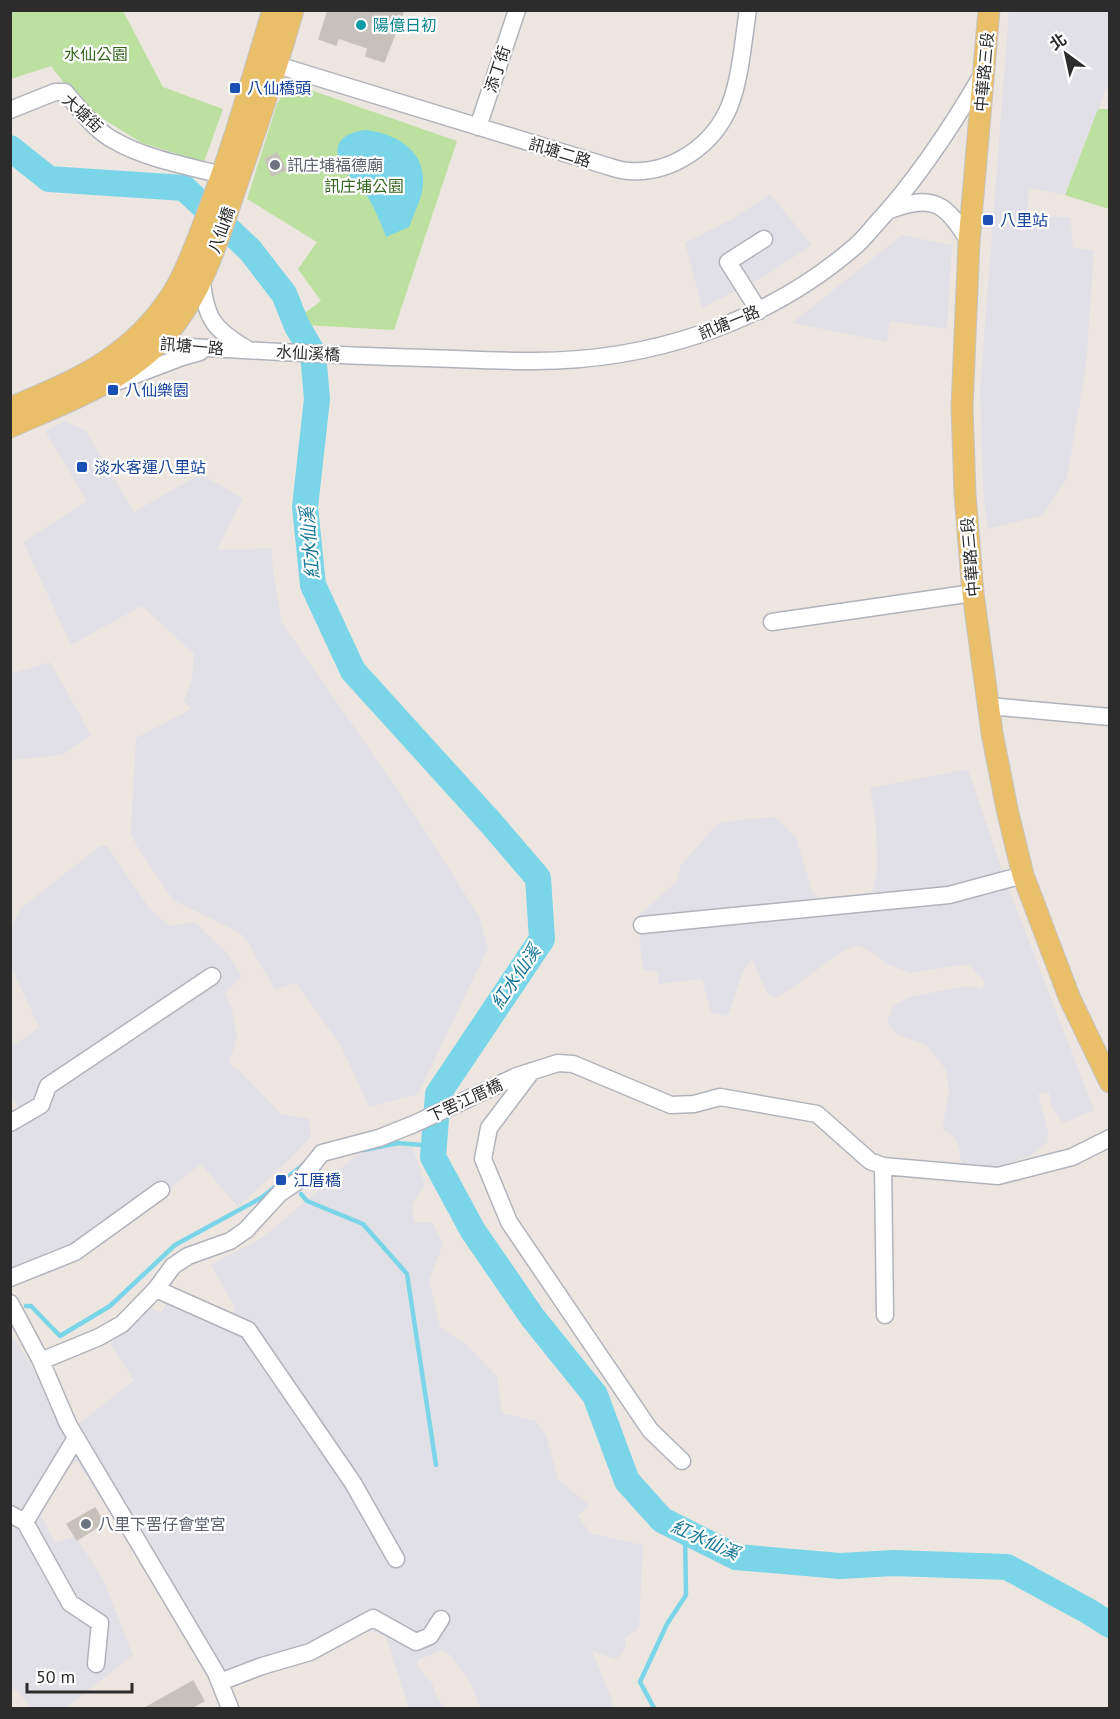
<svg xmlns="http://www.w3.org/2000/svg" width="1120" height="1719" viewBox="0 0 1120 1719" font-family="'PT Sans','Noto Sans TC',sans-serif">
<rect width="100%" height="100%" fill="#ede6e0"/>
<path fill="#e1e0e6" d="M1009,11h100v72l-11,26 -33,86 -36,-7 -2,28 43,1 3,30 21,4 -8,115 -19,112 -24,37 -55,14 -5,-37 -3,-102z
M770,194l42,51 -47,31 -63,32 -17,-65 47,-24z
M902,235l50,10 -5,84 -57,-8 -3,21 -95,-19z
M64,421l21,9 49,82 66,-38 43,24 -26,52 54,-2 3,29 8,46 131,189 66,104 9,32 -70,146 -49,13 -28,-61 -45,-63 -21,7 -28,-49 -7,-8 -67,-33 -35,-52 -7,-14v-9l5,-87 55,-29 -7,-8 8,-22 2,-25 -52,-48 -71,39 -48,-103 64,-41 -42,-70z
M50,662l41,73 -29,20 -51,5v-86z
M968,769l36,107 90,234 -31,13 -11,-15 -3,-16 -11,2 10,37 -1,11 -15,13 -42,14 -28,-5 -3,-15 -4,-11 -13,-9 7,-37 -3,-22 -20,-25 -30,-11 -9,-12 6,-16 16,-9 58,-11 16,3 1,-8 -15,-16 -16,1 -42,7 -25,-9 -11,-10 -17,-9 -15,6 -51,37 -16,10 -9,-5 -15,-33 -9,11 -15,45 -17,-3 -9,-34 -44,5v-12l-15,-2 -6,-53 40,-36 4,-16 36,-41 11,-3 47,-4 21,20 16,54 6,7 54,-5 5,-20 -1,-50 -6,-35z
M100,846h7l43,63 20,17 25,-4 33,32 14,22 -17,17 7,15 5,29 -8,27 12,8 40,42 28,5 2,18 -20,21 -53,49 -37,-43 -100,79 -40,26 -50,17v-170l10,-6 -10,-12v-59l5,5 23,-17 -28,-60v-40l10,-19z
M411,1142l14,43 -13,20 2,17h18l11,22 -14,36 11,47 27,18 30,31 5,37 34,8 10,14 12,44 31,26 -11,11 12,17 53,12 -4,83 -14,10 1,9 -7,10 -4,2 -23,-8 20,49 1,8h-133l-10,-26 -20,-27 -8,-5 -24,10 -1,6 15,17 6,16 7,9h-36l-23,-71 -14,-6 -15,3 -23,16 -117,32 -140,-221 -29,20 -12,23 19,39 20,-7 28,43 30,76 -67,53h-35l-15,-19 -5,3 -1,-360 62,97 62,-49 -24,-36 40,-36 11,5 12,-20 55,23 8,-6 -25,-45 52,-28 55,-46 12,-14 26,-21 13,-7z"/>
<path fill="#bce0a0" d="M10,11h113l40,76 60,22 -19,53 -62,-19 -60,-37 -31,-40 -40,13z
M299,86l158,55 -63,189 -91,-5 -4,-8 22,-16 -23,-32 19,-27 -70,-43 30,-95 8,-13z
M1098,109h10l1,11v89l-44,-14z"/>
<path fill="#7ad5e8" d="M366,130c35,4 66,26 55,66 -3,10 -8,20 -12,31l-23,10c-5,-13 -10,-26 -17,-38 -6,-9 -15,-16 -21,-25 -19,-23 -12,-41 18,-44z"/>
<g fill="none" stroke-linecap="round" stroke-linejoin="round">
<path stroke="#7ad5e8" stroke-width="4.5" d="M364,1150l34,-7 36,3
M301,1194l6,7 56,23 44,50 29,191
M26,1306h5l29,30 50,-30 65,-61 86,-47 42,-33
M654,1708l-14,-26 27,-58 19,-29 -1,-64"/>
<path stroke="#7ad5e8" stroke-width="26" d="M10,148l39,31 135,9 66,62 34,44 13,32 16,27 4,46 -12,108 8,78 40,86 137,151 48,56 4,61 -104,155 -5,63 40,74 60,87 62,77 32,86 35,39 74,37 104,9 54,-3 113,4 81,44 22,14"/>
</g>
<path fill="#c6c1bb" stroke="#c8c2b9" stroke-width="1.5" d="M328,10h76l-20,52 -18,-6 2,-8 -30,-10 -2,7 -17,-6z
M277,153l9,17 -14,6 -7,-17z
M95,1508l9,15 -27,17 -10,-16z
M193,1681l11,20 -13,7h-46z"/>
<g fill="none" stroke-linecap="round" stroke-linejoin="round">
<defs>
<path id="minor" d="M277,65l330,101c7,2 15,5 22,5 43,3 85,-26 101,-66 11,-29 13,-64 18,-95
M10,110l45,-18h10c15,17 29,38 50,49 32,18 72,25 107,34
M478,127l39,-117
M890,210c43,-17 57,-6 79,32
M202,282c4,38 13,48 45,67
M759,311l-31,-49 36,-23
M149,340l7,5c90,5 179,11 269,13 36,1 73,3 109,3 115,0 230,-37 318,-112 9,-7 16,-16 23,-24 42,-45 76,-97 107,-150
M119,381l63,-24 18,-5
M772,622l201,-29
M989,706l121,11
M642,925l307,-30 74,-20
M532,1071l-43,57 -6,31 26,63 141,208 32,31
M10,1123l31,-18 7,-19 164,-110
M883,1166l2,149
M10,1278l65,-26 86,-62
M156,1289l92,41 105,153 43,76
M10,1303l31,58 27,63 148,249 14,35
M41,1361l58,-24 23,-13 34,-35 17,-23 15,-10 42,-15 16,-11 34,-37 21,-14 21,-26 57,-15 35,-14 103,-48 41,-13 15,1 98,41 23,-1 26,-7 97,17 53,47 13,5 115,10 74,-19 38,-19
M10,1514l15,8 51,-84
M25,1522l45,81 30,20 -4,41
M220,1682l42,-16 48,-14 63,-34 43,24 14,-6 11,-17"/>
<path id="major" d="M989,10l-20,232 -7,165 3,87 8,99 19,140 15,76 16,66 47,124 40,83
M10,408c37,-16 74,-30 106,-54 24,-18 46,-42 61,-68 12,-22 21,-47 30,-71 26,-67 45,-136 66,-205
M10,427c52,-23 106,-42 147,-82 46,-46 62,-110 83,-170 19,-54 37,-109 53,-165"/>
</defs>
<use href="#minor" stroke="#b0b3bc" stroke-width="19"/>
<use href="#major" stroke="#c4c4c4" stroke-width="23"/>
<use href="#minor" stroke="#fff" stroke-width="16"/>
<use href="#major" stroke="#e9bf69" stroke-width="21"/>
</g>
<circle fill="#0f9aa8" stroke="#fff" stroke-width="2" cx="361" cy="25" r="6"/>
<g fill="#1a4fb4" stroke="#fff" stroke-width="2">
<rect x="229" y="82" width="12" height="12" rx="3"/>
<rect x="982" y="214" width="12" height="12" rx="3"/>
<rect x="107" y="384" width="12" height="12" rx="3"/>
<rect x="76" y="461" width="12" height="12" rx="3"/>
<rect x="275" y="1174" width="12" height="12" rx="3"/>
</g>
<g fill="#6b7280" stroke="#fff" stroke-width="2">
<circle cx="275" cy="165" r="6"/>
<circle cx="86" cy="1524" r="6"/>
</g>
<g text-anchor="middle" stroke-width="4.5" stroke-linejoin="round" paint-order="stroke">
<g font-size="16" fill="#0d838f" stroke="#fff" text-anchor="start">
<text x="373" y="31">陽億日初</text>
</g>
<g font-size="16" fill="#35661f" stroke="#fff">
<text x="96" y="60">水仙公園</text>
<text x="364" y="192">訊庄埔公園</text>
</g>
<g font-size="16" fill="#2c2c2c" stroke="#fff">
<text transform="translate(497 69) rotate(-72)" y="6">添丁街</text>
<text transform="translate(984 72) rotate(-85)" y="6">中華路三段</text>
<text transform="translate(83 113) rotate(43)" y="6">大塘街</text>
<text transform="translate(560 152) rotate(17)" y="6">訊塘二路</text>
<text transform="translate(221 230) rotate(-70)" y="6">八仙橋</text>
<text transform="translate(729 322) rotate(-22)" y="6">訊塘一路</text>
<text transform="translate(192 346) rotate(5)" y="6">訊塘一路</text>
<text transform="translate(308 353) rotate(3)" y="6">水仙溪橋</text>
<text transform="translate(970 557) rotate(-95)" y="6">中華路三段</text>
<text transform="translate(465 1100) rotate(-25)" y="6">下罟江厝橋</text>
</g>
<g font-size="16" fill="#164399" stroke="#fff" text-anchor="start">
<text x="247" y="94">八仙橋頭</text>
<text x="1000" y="226">八里站</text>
<text x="125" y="396">八仙樂園</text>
<text x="94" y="473">淡水客運八里站</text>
<text x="293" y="1186">江厝橋</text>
</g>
<g font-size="16" fill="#5b616d" stroke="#fff" text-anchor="start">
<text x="287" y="171">訊庄埔福德廟</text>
<text x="98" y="1530">八里下罟仔會堂宮</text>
</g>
<g font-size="18" font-style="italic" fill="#167797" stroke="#fff">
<text transform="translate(310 543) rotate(-95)" y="6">紅水仙溪</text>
<text transform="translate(516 977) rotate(-56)" y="6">紅水仙溪</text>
<text transform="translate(705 1540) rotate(24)" y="6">紅水仙溪</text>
</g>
</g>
<rect width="1120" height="1719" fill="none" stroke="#2c2c2c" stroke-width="24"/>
<g transform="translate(1066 54) rotate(327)" stroke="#ffffff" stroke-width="4.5" paint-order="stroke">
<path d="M0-4.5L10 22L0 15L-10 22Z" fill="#2c2c2c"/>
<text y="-9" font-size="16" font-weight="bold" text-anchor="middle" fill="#2c2c2c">北</text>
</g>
<path d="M27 1683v9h105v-9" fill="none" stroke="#2c2c2c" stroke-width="3"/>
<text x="36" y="1683" font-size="18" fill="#2c2c2c" stroke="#ffffff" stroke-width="4.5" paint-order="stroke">50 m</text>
</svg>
